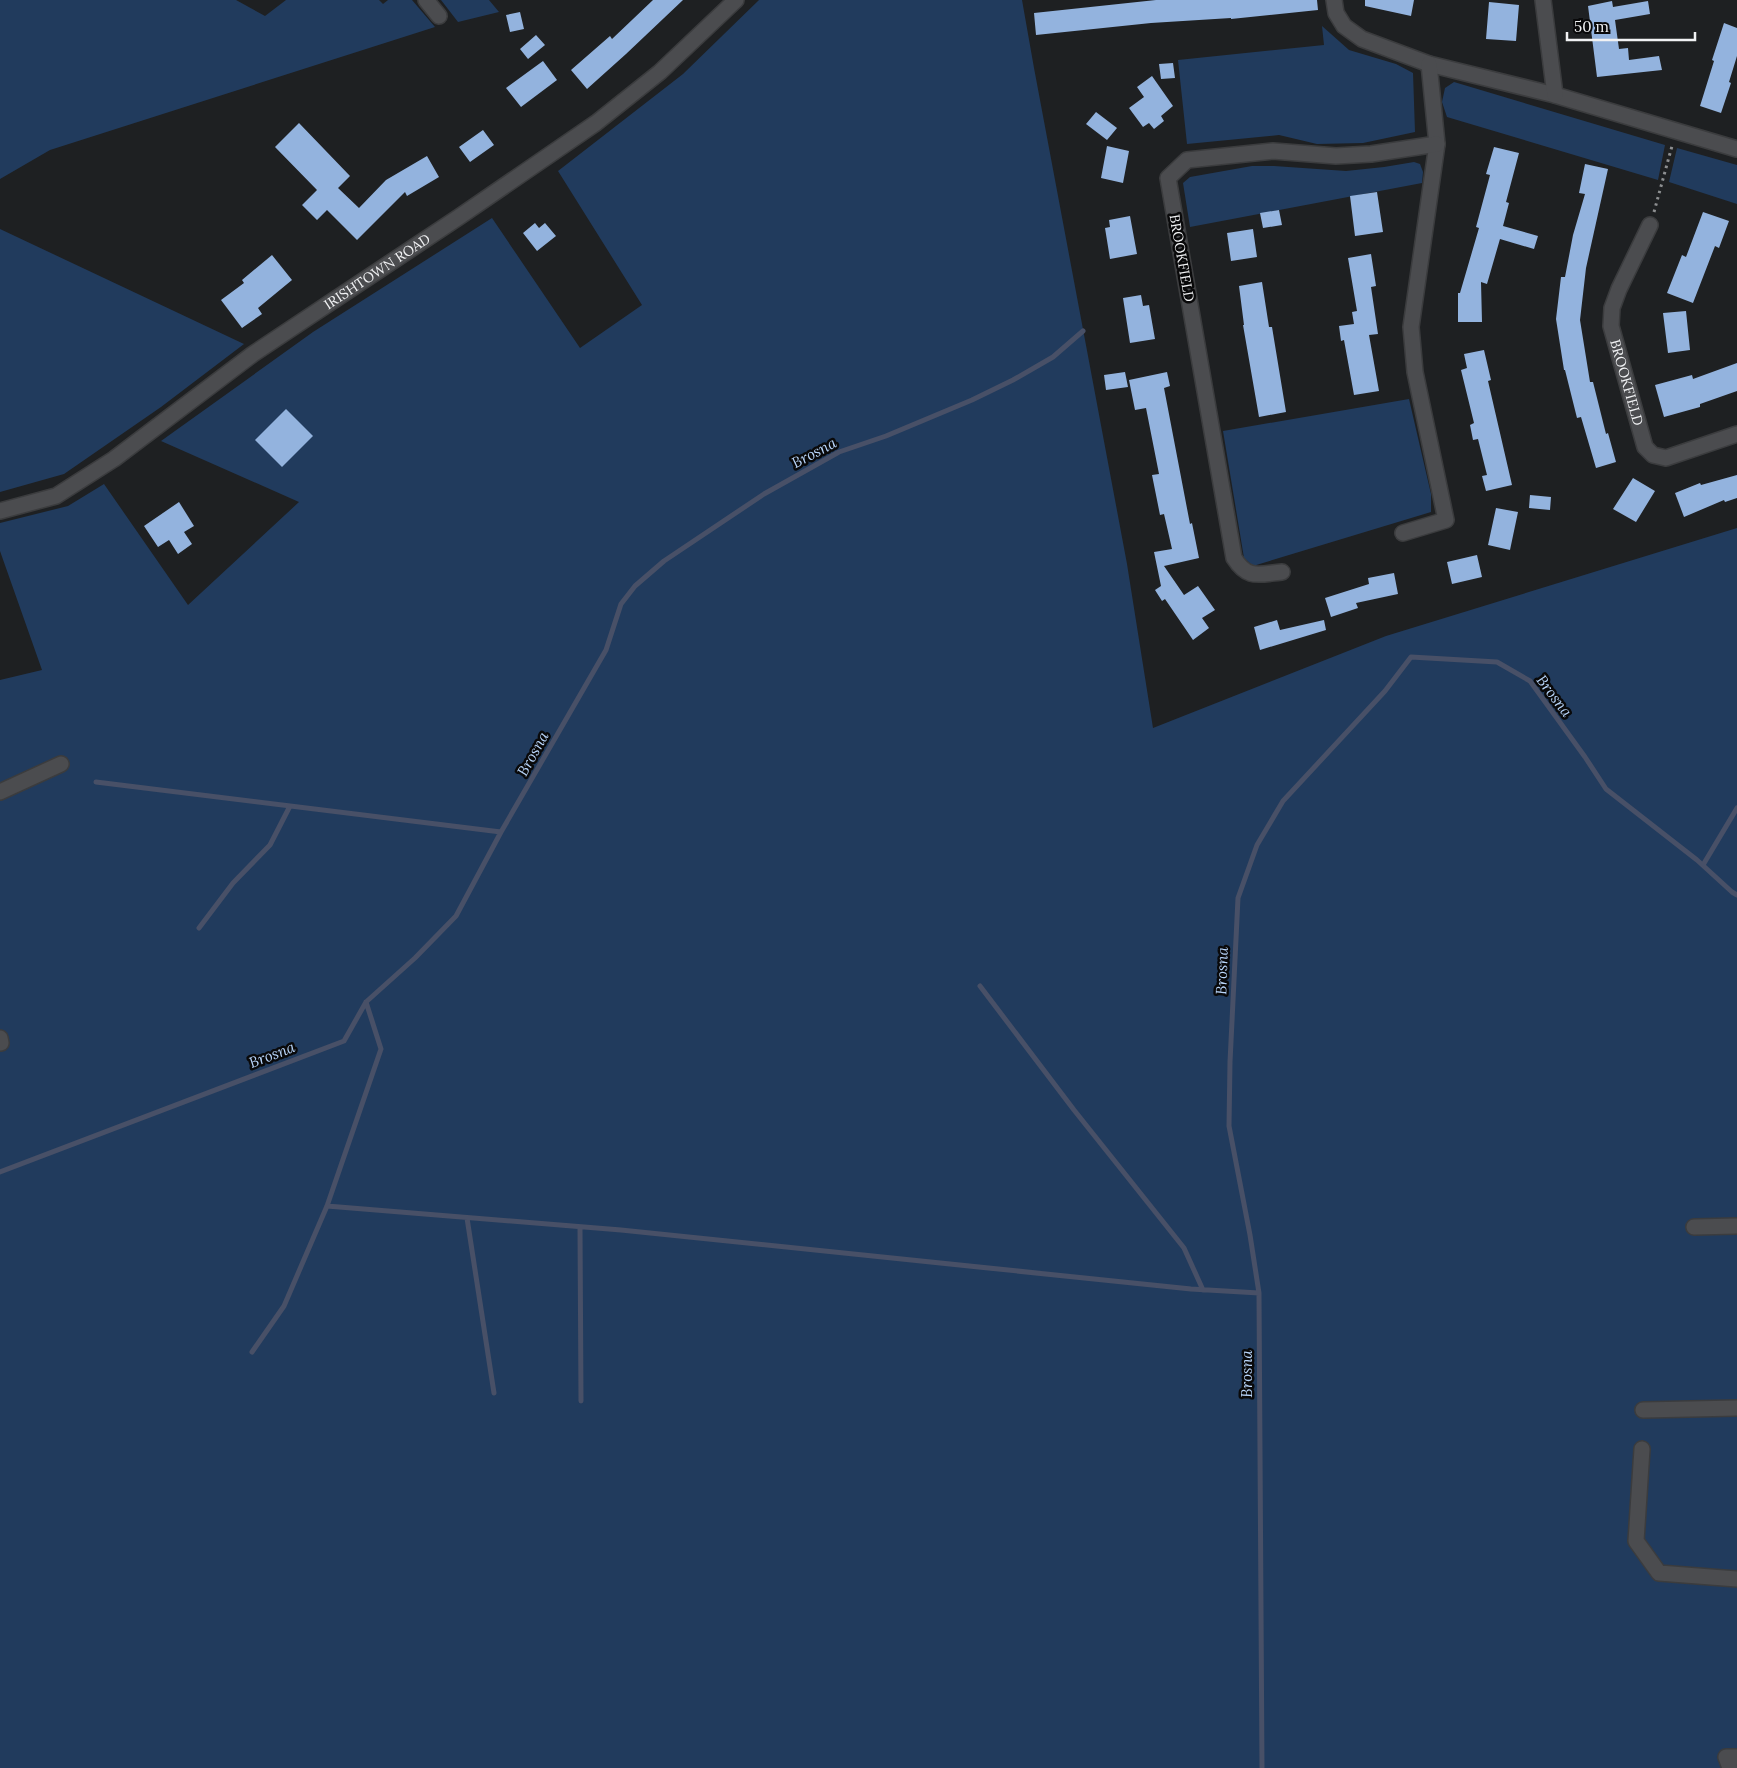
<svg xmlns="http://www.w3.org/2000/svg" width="1737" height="1768" viewBox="0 0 1737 1768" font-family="Lora,serif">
<rect width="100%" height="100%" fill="#1e2022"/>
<path fill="#213b5d" d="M0,0h236l29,16 21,-16h93l4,4 5,-4h24l23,27 -385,123 -50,29z
M441,0h48l10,12 -41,10z
M759,0h263l12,68 93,496 26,164 233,-92 351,-108v1240h-1737v-1088l42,-10 -42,-119v-28l68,-17 36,-22 84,121 111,-103 -138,-61 152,-109 179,-114 88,130 62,-43 -84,-134 125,-97z
M1322,26l27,24 47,14 17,9 2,59 -52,11 -46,1 -38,-9 -92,9 -9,-84 146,-15z
M1454,82l211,63 -7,35 -211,-63 -5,-15 3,-14z
M1677,148l60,17v39l-68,-22z
M1414,162l6,2 3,8 -1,11 -232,44 -7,-44 7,-6 62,-11h22l72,5 38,-4z
M0,229l244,115 -83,63 -97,67 -64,18z
M1409,399l22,95v18l-178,54 -9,-8 -21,-127z"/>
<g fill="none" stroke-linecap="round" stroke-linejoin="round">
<path stroke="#485067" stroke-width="5" d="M96,782l405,50
M1703,865l34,-57
M199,928l34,-45 37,-38 20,-39
M980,986l94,124 110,138 19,42
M0,1172l344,-131 22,-39 49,-44 41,-42 45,-84 105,-182 15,-46 14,-18 29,-25 100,-67 75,-42 47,-16 86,-36 41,-20 40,-23 30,-26
M327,1206l294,24 570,59 68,4
M467,1218l27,175
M580,1227l1,174
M252,1352l32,-46 43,-100 54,-157 -15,-47
M1262,1768l-3,-475 -9,-58 -21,-109 1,-64 8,-164 19,-53 26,-44 102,-110 26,-34 86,5 33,19 55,76 21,32 91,71 35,32 5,3"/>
</g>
<path fill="#93b3de" d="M653,0h30l-57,54 -39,35 -16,-19 39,-34 2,3z
M1156,0h161l1,10 -87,9v-1l-80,5 -115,12 -2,-22z
M1365,0h49l-3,16 -46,-10z
M1612,1l1,6 35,-6 2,13 -35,6 4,29 9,-1 1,12 30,-4 3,14 -65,7 -9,-71z
M1489,2l30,3 -3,36 -30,-2z
M520,12l4,17 -14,3 -4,-17z
M1724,23l13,5v28l-8,26 2,1 -10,30 -21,-7 14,-45 -2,-1z
M536,35l9,10 -17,14 -8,-10z
M543,61l14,19 -36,27 -15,-19z
M1173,63l2,15 -14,1 -2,-15z
M1152,76l21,30 -12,10 3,5 -10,8 -5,-6 -6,4 -14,-19 15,-11 -7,-10z
M1096,112l21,16 -10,12 -21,-16z
M299,123l51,53 -12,12 21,20 27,-28 41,-24 12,21 -32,19 -2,-4 -48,48 -30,-30 -10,10 -15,-15 15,-15 -42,-43z
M483,130l11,15 -24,17 -11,-15z
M1107,146l22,5 -6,32 -22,-5z
M1494,147l25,6 -13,49 3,1 -6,23 35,10 -4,13 -34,-10 -13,45 -6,-2 1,40h-24v-29h2l19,-65 -3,-1 14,-52 -4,-1z
M1585,164l23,5 -22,99 -6,52 10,62h3l13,52 2,-1 8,29 -20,6 -15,-51 -4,1 -12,-48h-1l-8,-51 5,-42h4l8,-42 12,-41 -6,-1z
M1377,192l6,40 -28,4 -5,-40z
M1279,210l3,15 -19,3 -3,-15z
M1703,212l26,9 -10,27 -4,-2 -22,57 -26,-10 15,-38 4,2z
M1130,216l7,38 -27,5 -5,-31 5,-1 -1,-7z
M535,223l4,5 6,-5 11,13 -19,15 -14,-18z
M1253,229l4,28 -26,4 -4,-28z
M1371,254l5,32 -5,1 7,47 -9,1 10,56 -25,4 -10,-55 -3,1 -2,-15 15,-2 -2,-12 5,-1 -9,-53z
M272,255l20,25 -34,28 4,6 -20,14 -21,-28 23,-17 -2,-3z
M1262,282l7,45h3l14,85 -27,5 -16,-92h1l-5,-39z
M1141,295l2,11 6,-1 6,34 -25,4 -7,-45z
M1686,311l4,39 -22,3 -5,-40z
M1484,350l7,30 -3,1 24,104 -26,6 -4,-15 5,-1 -9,-36 -5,1 -3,-15 4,-2 -13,-53 6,-2 -3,-14z
M1737,363v28l-37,13v3l-36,10 -9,-32 37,-10 1,4z
M1125,372l3,15 -22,3 -2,-15z
M1167,372l3,14 -6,2 26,136 2,-1 7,35 -35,8 20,29 14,-9 17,24 -13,8 7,10 -16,12 -28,-41 -3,2 -7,-11 6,-4 -7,-34 18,-3 -8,-35 -4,1 -8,-40 7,-1 -13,-66 -11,2 -6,-30z
M286,409l27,27 -31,31 -27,-27z
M1737,475v23l-12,4 -1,-2 -40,17 -9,-24 25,-10 1,2z
M1633,478l22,13 -19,31 -23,-13z
M1530,495l21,2 -1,13 -21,-2z
M179,502l15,24 -10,6 8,12 -14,10 -9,-14 -11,7 -14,-21z
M1496,508l22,4 -8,38 -22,-5z
M1477,555l5,22 -30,7 -5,-22z
M1394,573l4,21 -42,9 2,5 -27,9 -6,-19 44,-14 -1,-6z
M1277,620l3,10 44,-10 2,10 -66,20 -6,-23z"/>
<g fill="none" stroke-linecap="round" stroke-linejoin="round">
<defs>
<g id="minor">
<path d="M426,0l13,16"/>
<path d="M1334,0l2,13 8,13 18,13 67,25 126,31 182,54"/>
<path d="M1543,0l12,95"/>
<path id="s1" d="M1650,225l-31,64 -7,19 -1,18 34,121 8,8 13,3 71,-24"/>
<path id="s2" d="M0,511l56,-15 58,-37 139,-105 206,-137 137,-94 64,-51 76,-72"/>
<path d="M1403,533l43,-13 -31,-148 -4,-45 26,-183 -8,-80"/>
<path d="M1282,572c-24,2 -34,8 -48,-14l-66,-380 19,-18 86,-9 63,5 35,-2 66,-10"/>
<path d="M0,792l61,-28"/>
<path d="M0,1038l1,5"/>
<path d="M1694,1227l43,-1"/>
<path d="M1643,1410l94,-2"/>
<path d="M1642,1449l-6,92 23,32 78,6"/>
<path d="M1730,1768l-4,-11h11"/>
</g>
</defs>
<use href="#minor" stroke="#3b3c3e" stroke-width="18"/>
<path stroke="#8d8f91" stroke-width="3" stroke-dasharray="2.5 4" stroke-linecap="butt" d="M1654,212l18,-66"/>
<use href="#minor" stroke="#4b4c4f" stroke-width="15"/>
</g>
<g text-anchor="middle" stroke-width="5" stroke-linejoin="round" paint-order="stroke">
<g font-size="14" fill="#f1f2f4" stroke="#09090a">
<text transform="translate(1182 258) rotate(80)" y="5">BROOKFIELD</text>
<text dy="5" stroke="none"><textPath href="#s2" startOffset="450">IRISHTOWN ROAD</textPath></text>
<text dy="5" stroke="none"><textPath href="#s1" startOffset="168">BROOKFIELD</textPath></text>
</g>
<g font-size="15" font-style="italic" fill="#b8d5fa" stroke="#09090a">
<text transform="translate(814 453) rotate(-28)" y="5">Brosna</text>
<text transform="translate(1554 696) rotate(53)" y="5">Brosna</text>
<text transform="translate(533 754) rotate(-61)" y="5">Brosna</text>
<text transform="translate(1222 971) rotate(-88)" y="5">Brosna</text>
<text transform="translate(272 1055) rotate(-21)" y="5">Brosna</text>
<text transform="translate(1247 1374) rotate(-90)" y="5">Brosna</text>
</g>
</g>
<path d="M1567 32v8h128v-8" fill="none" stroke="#f1f2f4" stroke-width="2.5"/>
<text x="1574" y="32" font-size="15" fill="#f1f2f4" stroke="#09090a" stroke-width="4" paint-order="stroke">50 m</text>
</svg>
